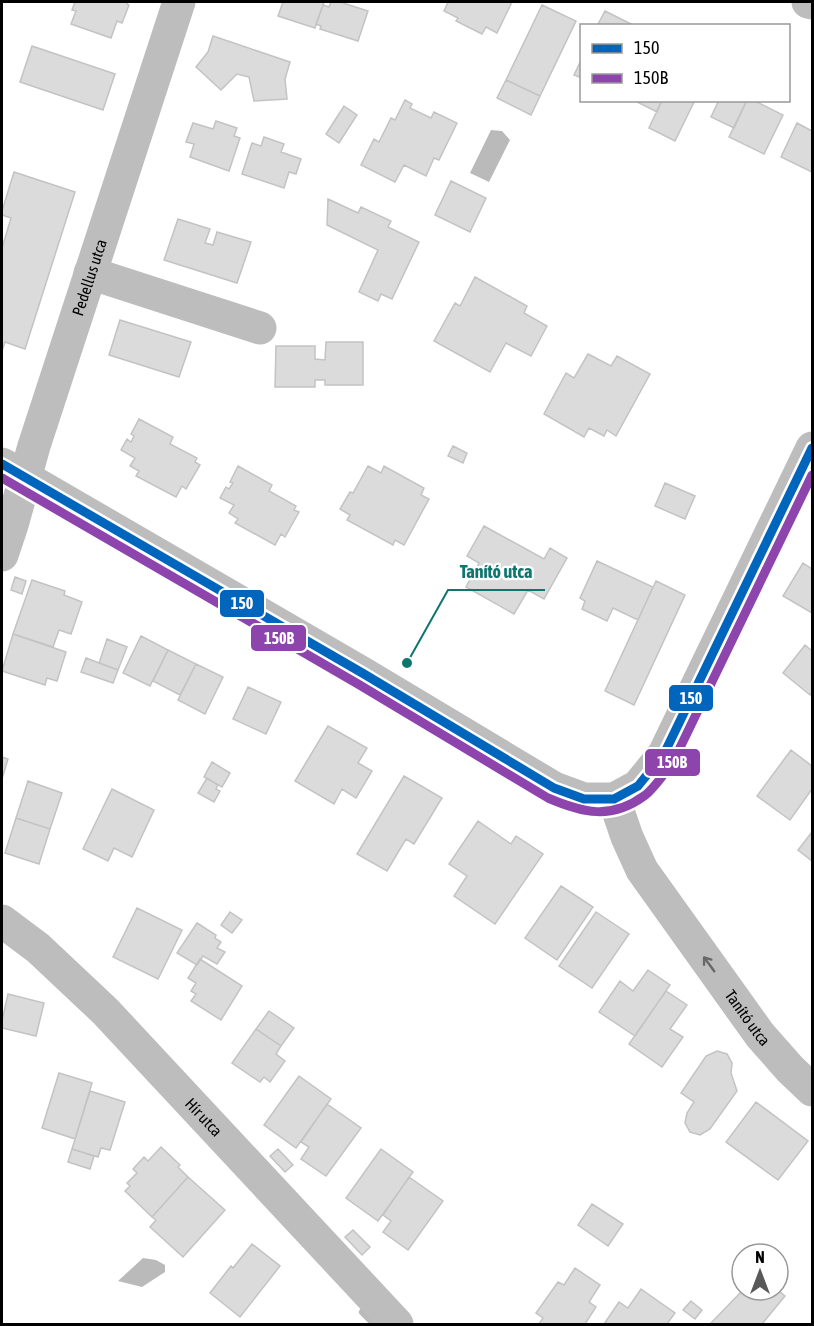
<svg xmlns="http://www.w3.org/2000/svg" width="814" height="1326" viewBox="0 0 814 1326" font-family="'Asap Condensed',sans-serif">
<rect width="100%" height="100%" fill="#fff"/>
<path fill="#bababa" d="M491,130l11,1 8,9 -21,42 -19,-9z
M143,1258l13,2 9,5v7l-23,15 -24,-6z"/>
<g fill="none" stroke-linecap="round" stroke-linejoin="round">
<path stroke="#bababa" stroke-width="8" d="M363,1312l12,12"/>
</g>
<path fill="#dbdbdb" stroke="#c3c3c3" stroke-width="1.5" d="M75,2h53l-1,2 2,1 -7,18 -5,-2 -6,17 -40,-14 5,-13 -4,-1z
M283,2h41l-9,26 -37,-12z
M331,2h9l28,9 -10,30 -38,-12 1,-3 -5,-2 7,-19 6,2z
M448,2h64l-15,31 -11,-6 -4,7 -26,-13 2,-3 -14,-7z
M542,5l34,16 -36,75 -34,-16z
M605,11l30,15h-38z
M213,36l77,26 -5,17 2,20 -33,2 -5,-24 -12,-3 -16,16 -25,-23 12,-15z
M32,46l83,28 -12,36 -83,-28z
M582,58v20l-8,-3z
M506,80l34,16 -9,19 -34,-17z
M405,100l7,4 -2,4 21,10 3,-6 23,11 -18,37 -5,-2 -8,18 -22,-11 -9,17 -34,-17 13,-26 5,3 12,-24 4,2z
M638,100h24l-5,12 -20,-10z
M662,100h33l-20,41 -26,-13z
M719,100h28l-13,28 -23,-11z
M747,100h6l30,15 -19,39 -35,-17z
M344,106l13,9 -18,28 -13,-9z
M216,121l21,7 -3,8 6,2 -11,33 -39,-14 4,-13 -8,-2 7,-19 20,6z
M797,123l15,8v41l-31,-15z
M264,137l20,7 -3,8 20,7 -5,15 -7,-2 -5,16 -42,-14 10,-31 9,3z
M14,172l61,20 -50,157 -20,-7 -3,9v-103l9,-30 -9,-3v-4z
M451,181l35,17 -16,34 -35,-17z
M328,199l30,14 3,-6 30,14 -3,6 31,15 -27,57 -11,-5 -3,7 -19,-9 19,-42 -51,-25z
M178,219l32,10 -5,14 8,2 4,-13 34,10 -14,41 -73,-23z
M475,277l52,29 -3,7 23,13 -16,30 -25,-13 -16,29 -56,-31 21,-38 5,3z
M120,320l71,22 -12,35 -70,-22z
M326,342h37v43h-38v-5h-10v7h-40l1,-41h39v13l10,1z
M588,354l23,12 6,-10 33,18 -34,62 -9,-6 -3,6 -15,-8 -5,9 -40,-23 22,-41 8,5z
M139,419l34,18 -3,7 27,14 -2,4 5,3 -14,24 -4,-3 -6,11 -40,-21 3,-5 -9,-5 5,-8 -14,-8 6,-11 4,3 3,-6 -3,-2z
M453,446l14,7 -4,10 -15,-7z
M238,466l34,19 -3,6 27,15 -2,4 5,2 -14,25 -4,-3 -6,11 -40,-22 3,-4 -9,-6 5,-8 -14,-7 6,-11 3,2 4,-6 -3,-1z
M368,466l13,7 3,-7 40,22 -3,7 8,4 -25,46 -9,-5 -2,5 -46,-25 3,-5 -10,-6 10,-17 3,1z
M665,483l30,13 -10,23 -30,-13z
M484,526l60,33 6,-11 17,10 -23,41 -16,-9 -14,24 -48,-27 13,-24 -12,-7z
M597,561l56,26 -15,33 -25,-12 -6,13 -25,-12 3,-8 -5,-3z
M803,563l9,6v44l-29,-17z
M15,577l11,4 -4,13 -11,-4z
M32,580l33,11 -1,4 18,7 -11,32 -12,-4 -6,17 -40,-13z
M656,581l29,14 -51,110 -29,-14z
M13,634l53,18 -9,29 -10,-3 -2,7 -43,-14z
M141,636l27,14 -18,36 -27,-13z
M107,639l20,8 -9,23 -19,-7z
M805,645l7,6v41l-2,3 -27,-22z
M168,650l28,14 -16,31 -27,-14z
M86,658l32,12 -5,13 -32,-11z
M196,664l27,13 -18,37 -27,-14z
M248,687l33,15 -15,32 -33,-15z
M328,726l39,22 -9,15 14,8 -16,27 -14,-9 -8,15 -39,-23z
M791,750l21,16v23l-22,31 -33,-24z
M2,757l6,2 -6,20z
M212,762l18,11 -8,14 -18,-10z
M404,776l38,22 -28,46 -8,-5 -19,32 -30,-17z
M207,778l11,7 -2,4 4,2 -6,11 -16,-9z
M28,781l34,12 -12,36 -34,-11z
M112,789l42,21 -22,47 -18,-9 -6,13 -25,-12z
M16,818l34,11 -11,35 -34,-11z
M478,821l33,23 5,-8 27,18 -48,70 -41,-28 13,-20 -18,-12z
M812,832v29l-14,-11z
M561,886l32,21 -36,53 -32,-22z
M137,908l45,22 -24,49 -45,-22z
M230,912l12,8 -10,13 -11,-8z
M596,912l33,22 -37,54 -33,-22z
M197,923l19,12 -1,3 6,4 -4,6 8,4 -8,12 -14,-8 -6,9 -20,-12z
M200,959l42,27 -21,34 -30,-19 5,-7 -5,-3 5,-8 -8,-5z
M648,970l22,15 -35,51 -36,-24 21,-31 13,10z
M666,991l21,14 -17,24 13,8 -21,30 -33,-23z
M8,994l36,9 -8,33 -34,-8v-7z
M269,1011l25,17 -13,18 -25,-17z
M256,1029l25,17 -5,8 9,7 -15,21 -6,-5 -4,5 -28,-19z
M717,1051l10,3 5,9 -1,10 6,18 -27,38 -10,6 -10,-3 -5,-9 2,-10 7,-11 -13,-9 25,-37z
M59,1073l33,10 -17,56 -33,-11z
M299,1076l32,23 -35,49 -32,-23z
M90,1091l35,11 -15,48 -9,-2 -3,9 -26,-8z
M756,1102l52,39 -30,39 -52,-38z
M327,1104l34,24 -35,48 -25,-17 8,-12 -8,-5z
M161,1147l19,18 -2,2 10,10 -36,40 -27,-26 5,-5 -3,-3 10,-10 -4,-4 11,-12 4,4z
M72,1149l22,7 -4,13 -22,-7z
M278,1149l15,16 -8,7 -15,-16z
M381,1149l32,23 -35,49 -32,-23z
M188,1177l37,33 -42,47 -33,-30 6,-7 -4,-3z
M409,1177l34,24 -35,49 -25,-18 8,-11 -8,-6z
M592,1204l31,20 -15,22 -30,-21z
M353,1230l17,17 -8,8 -17,-18z
M252,1244l28,22 -40,51 -30,-24 21,-27 2,2z
M575,1268l25,17 -11,17 7,5 -11,17h-46l4,-6 -7,-5 22,-31 6,3z
M641,1289l34,24 -8,11h-63l15,-22 9,6z
M743,1290h35l7,6 -23,28h-52z
M691,1301l11,9 -7,9 -12,-9z"/>
<g fill="none" stroke-linecap="round" stroke-linejoin="round">
<g stroke="#bdbdbd" stroke-width="33">
<path d="M808,2l4,1"/>
<path d="M90,273l170,55"/>
<path d="M2,464l362,210 190,114 30,11h30l24,-13 26,-32 148,-306"/>
<path id="s1" d="M2,555l10,-30 22,-79 145,-444"/>
<path id="s2" d="M614,799l13,38 15,33 118,165 30,34 22,21"/>
<path id="s3" d="M2,921l36,27 67,63 292,313"/>
</g>
<defs>
<path id="bus-1" d="M2,464l362,210 190,114 30,11h30l24,-13 26,-32 148,-306"/>
<path id="bus-2" d="M2,478l356,206 190,114c35,15 63,22 96,-2 10,-7 23,-26 30,-36l138,-285"/>
</defs>
<use href="#bus-1" stroke="#fff" stroke-width="14"/>
<use href="#bus-2" stroke="#fff" stroke-width="14"/>
<use href="#bus-1" stroke="#0065bd" stroke-width="9"/>
<use href="#bus-2" stroke="#8e44ad" stroke-width="9"/>
</g>
<defs><path id="oneway-shaft" d="M-6 0H5M1.5-3L5.5 0L1.5 3" fill="none" stroke-width="1.6" stroke-linecap="round" stroke-linejoin="round" transform="scale(1.5)"/></defs>
<use stroke="#686868" href="#oneway-shaft" transform="translate(709 964) rotate(-126)"/>
<g text-anchor="middle" stroke-width="4.5" stroke-linejoin="round" paint-order="stroke">
<g font-size="16" fill="#000" stroke="#fff">
<text dy="6" stroke="none"><textPath href="#s1" startOffset="291">Pedellus utca</textPath></text>
<text dy="6" stroke="none"><textPath href="#s2" startOffset="258">Tanító utca</textPath></text>
<text dy="6" stroke="none"><textPath href="#s3" startOffset="282">Hír utca</textPath></text>
</g>
</g>
<path fill="none" stroke="#0f766e" stroke-width="2" d="M407 663L448 590H545"/>
<circle fill="#0f766e" stroke="#fff" stroke-width="2" cx="407" cy="663" r="6"/>
<g font-size="18" text-anchor="middle" font-weight="bold" fill="#0f766e" stroke="#fff" stroke-width="4.5" stroke-linejoin="round" paint-order="stroke">
<text x="496" y="578">Tanító utca</text>
</g>
<g stroke="#fff" stroke-width="2">
<rect x="219" y="589" width="46" height="29" rx="6" fill="#0065bd"/>
<rect x="250" y="624" width="57" height="28" rx="6" fill="#8e44ad"/>
<rect x="668" y="684" width="46" height="28" rx="6" fill="#0065bd"/>
<rect x="644" y="748" width="57" height="29" rx="6" fill="#8e44ad"/>
</g>
<g font-size="16" text-anchor="middle" font-weight="bold" fill="#fff">
<text x="242" y="609">150</text>
<text x="279" y="644">150B</text>
<text x="691" y="704">150</text>
<text x="672" y="768">150B</text>
</g>
<rect width="814" height="1326" fill="none" stroke="#000000" stroke-width="6"/>
<rect x="580" y="24" width="210" height="78" fill="#ffffff" stroke="#999999" stroke-width="1.5"/>
<rect x="592" y="44" width="30" height="9" fill="#0065bd" stroke="#999999" stroke-width="1.5"/>
<text x="634" y="54" font-size="18" fill="#000000">150</text>
<rect x="592" y="74" width="30" height="9" fill="#8e44ad" stroke="#999999" stroke-width="1.5"/>
<text x="634" y="84" font-size="18" fill="#000000">150B</text>
<g transform="translate(760 1272)"><circle r="28" fill="#ffffff" stroke="#999999" stroke-width="1.5"/>
<path d="M0-4.5L10 22L0 15L-10 22Z" fill="#595959"/>
<text y="-9" font-size="16" font-weight="bold" text-anchor="middle" fill="#000000">N</text>
</g>
</svg>
